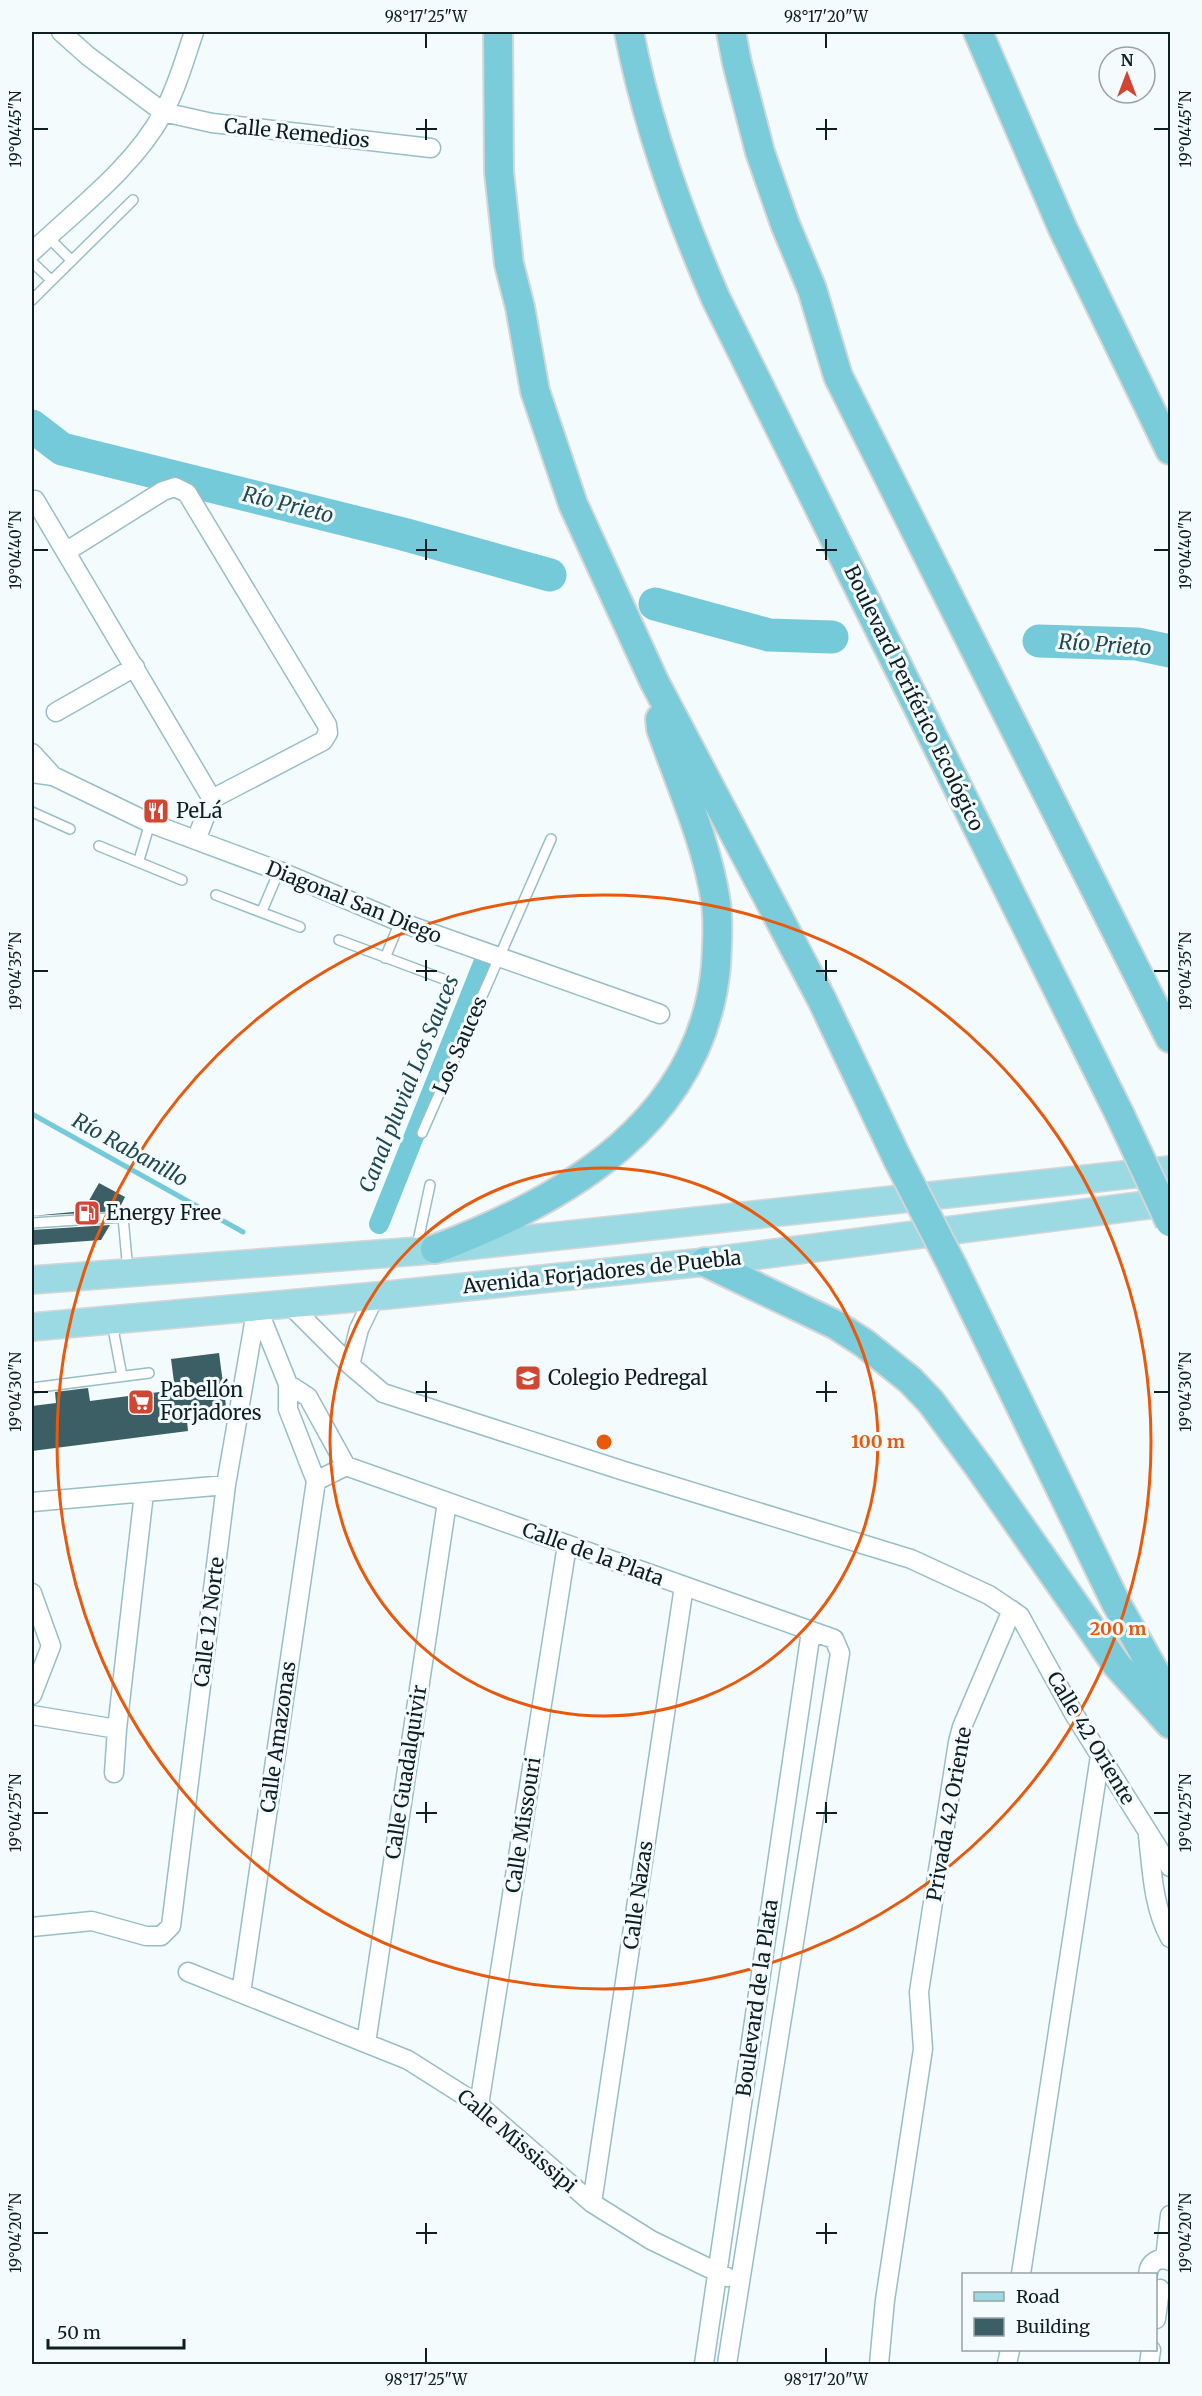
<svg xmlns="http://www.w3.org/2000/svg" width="1202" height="2396" viewBox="0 0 1202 2396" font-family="Merriweather,serif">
<rect width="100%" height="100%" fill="#f3fbfd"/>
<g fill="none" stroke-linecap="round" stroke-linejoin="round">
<path stroke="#75cad9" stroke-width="5" d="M32,1114l211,118"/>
<path stroke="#75cad9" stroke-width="20" d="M379,1224l105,-263"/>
<path stroke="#75cad9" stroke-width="33" d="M32,426l30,23 341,85 147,41
M655,604l114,31 63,2
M1039,641l98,3 33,7"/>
</g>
<path fill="#3b5f65" d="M99,1183l26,14 -7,14 -86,5 51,-5z
M110,1225l-9,15 -69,5v-15z
M219,1353l7,53 -40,5 2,20 -156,20v-45l24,-3 -1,-11 33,-4 2,13 85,-11 -4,-31z"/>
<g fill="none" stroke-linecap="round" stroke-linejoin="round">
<defs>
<path id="service" d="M48,237l23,23
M32,262l19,18
M32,300l101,-100
M32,812l38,17
M99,846l83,34
M139,860l11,-37
M216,895l84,32
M262,911l17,-40
M339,940l107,40
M385,958l15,-36
M422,1133l129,-294
M32,1223l91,-6 5,54
M419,1249l-1,-8 12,-56
M112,1323l10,53
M32,1388l117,-15"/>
<path id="minor" d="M61,32l27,24 75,56 49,11 219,25
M32,252c44,-42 102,-85 131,-139 14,-25 22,-55 31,-81
M35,500l177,299 -16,41
M67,551l96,-60 12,-4 12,6 140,232 1,8 -5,8 -111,58
M56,712l79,-45
M32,753l21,23
M32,773l21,3 97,47 129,48 121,51 260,92
M288,1303l62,62 33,28 241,78 287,88 78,36 31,21 54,98 96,153
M350,1365l9,-36 16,-33
M288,1384l20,13 38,69
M346,1466l488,173 6,14 -113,711
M316,1481l30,-15
M32,1502l194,-17
M32,1593l19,53 -19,49
M32,1715l85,14
M114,1773l3,-44 27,-236
M1148,1836c4,35 5,71 22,102
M32,1927l60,-6 54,15h15l10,-10 55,-441 31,-179
M188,1972l220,88 71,45 113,98 59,37 76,37
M241,1993l75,-512 -28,-72v-25l-31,-77
M366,2043l81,-541
M479,2105l88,-560
M592,2203l92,-617
M1165,2259l5,-44
M1021,2274l79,-518
M1148,2274c1,-12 11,-18 22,-13
M1156,2319l4,-30
M704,2364l107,-733
M879,2364l6,-64 38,-251 -4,-57 39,-250 4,-15 50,-117
M1007,2364l3,-14
M1149,2364l2,-14"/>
<path id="primary" d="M32,1280l387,-29 751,-81
M32,1327l356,-32 317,-33 465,-60"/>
<path id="trunk" d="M498,32l1,140 10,92 11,43 15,84 38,113 81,177 168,319 76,160
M629,32c18,93 49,180 87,267l404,816
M731,32l6,31 23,89 25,72 27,65 26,87 332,662
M978,32l85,197 107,221
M435,1249c131,-49 267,-128 281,-283 1,-21 3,-42 0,-63 -9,-60 -35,-117 -55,-174l-1,-10
M705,1262l131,63 28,18 46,37 21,22 48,65 137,197 54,60
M953,1267l163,336 54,96"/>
</defs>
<use href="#service" stroke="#98bec5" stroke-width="12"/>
<use href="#minor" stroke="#98bec5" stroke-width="21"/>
<use href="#primary" stroke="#d4d6d7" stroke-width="30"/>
<use href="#trunk" stroke="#d4d6d7" stroke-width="32"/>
<use href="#service" stroke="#fff" stroke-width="9"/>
<use href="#minor" stroke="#fff" stroke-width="18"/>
<use href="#primary" stroke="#9bd9e3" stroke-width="27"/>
<use href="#trunk" stroke="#7accda" stroke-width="28"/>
<defs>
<path id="trunk-bridge" d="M1120,1115l50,107
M898,1160l55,107"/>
</defs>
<use href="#trunk-bridge" stroke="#d4d6d7" stroke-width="32" stroke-linecap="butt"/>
<use href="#trunk-bridge" stroke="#7accda" stroke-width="28"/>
</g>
<path fill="none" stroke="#0f1e21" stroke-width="2" d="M426,33v15M826,33v15M426,119v21M826,119v21M33,129h15M416,129h21M816,129h21M1154,129h15M426,539v21M826,539v21M33,550h15M416,550h21M816,550h21M1154,550h15M426,960v21M826,960v21M33,971h15M416,971h21M816,971h21M1154,971h15M426,1381v21M826,1381v21M33,1392h15M416,1392h21M816,1392h21M1154,1392h15M426,1802v21M826,1802v21M33,1813h15M416,1813h21M816,1813h21M1154,1813h15M426,2223v21M826,2223v21M33,2233h15M416,2233h21M816,2233h21M1154,2233h15M426,2348v15M826,2348v15"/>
<g fill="none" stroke="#e8590c" stroke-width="3">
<circle cx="604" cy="1442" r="274"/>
<circle cx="604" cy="1442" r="547"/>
</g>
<defs>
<symbol id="restaurant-square" viewBox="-11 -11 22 22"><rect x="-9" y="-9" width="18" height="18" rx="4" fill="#d14533" stroke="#f3fbfd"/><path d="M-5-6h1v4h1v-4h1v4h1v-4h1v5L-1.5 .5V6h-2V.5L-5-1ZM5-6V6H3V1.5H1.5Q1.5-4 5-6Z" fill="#fff"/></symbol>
<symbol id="fuel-square" viewBox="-11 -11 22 22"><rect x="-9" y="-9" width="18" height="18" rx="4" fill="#d14533" stroke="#f3fbfd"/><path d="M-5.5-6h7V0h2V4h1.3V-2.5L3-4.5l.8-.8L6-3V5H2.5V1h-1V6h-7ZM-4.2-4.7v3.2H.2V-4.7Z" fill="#fff"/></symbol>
<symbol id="school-square" viewBox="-11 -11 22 22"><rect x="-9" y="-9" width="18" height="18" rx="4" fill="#d14533" stroke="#f3fbfd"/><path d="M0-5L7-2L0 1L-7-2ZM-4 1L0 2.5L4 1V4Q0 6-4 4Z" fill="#fff"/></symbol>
<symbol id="supermarket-square" viewBox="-11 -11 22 22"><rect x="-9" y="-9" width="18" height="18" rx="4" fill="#d14533" stroke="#f3fbfd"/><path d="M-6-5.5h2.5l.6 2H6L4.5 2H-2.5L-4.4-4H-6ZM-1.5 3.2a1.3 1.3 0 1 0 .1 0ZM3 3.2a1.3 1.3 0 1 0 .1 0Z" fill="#fff"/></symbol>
</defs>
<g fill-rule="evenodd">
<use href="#restaurant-square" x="141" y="796" width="30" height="30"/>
<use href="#fuel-square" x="72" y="1198" width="30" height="30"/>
<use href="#school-square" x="513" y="1363" width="30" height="30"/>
<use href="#supermarket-square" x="126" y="1387" width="30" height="30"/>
</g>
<g text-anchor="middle" stroke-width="6" stroke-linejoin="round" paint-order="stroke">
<g font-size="20" fill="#0f1e21" stroke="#f3fbfd">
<text transform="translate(297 133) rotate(6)" y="7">Calle Remedios</text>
<text transform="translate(914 698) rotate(64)" y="7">Boulevard Periférico Ecológico</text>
<text transform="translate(354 902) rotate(22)" y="7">Diagonal San Diego</text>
<text transform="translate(460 1045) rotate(-66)" y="7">Los Sauces</text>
<text transform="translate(602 1272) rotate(-6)" y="7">Avenida Forjadores de Puebla</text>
<text transform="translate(593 1554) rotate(20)" y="7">Calle de la Plata</text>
<text transform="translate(209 1622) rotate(-83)" y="7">Calle 12 Norte</text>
<text transform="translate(278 1737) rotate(-82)" y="7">Calle Amazonas</text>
<text transform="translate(1091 1738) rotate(59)" y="7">Calle 42 Oriente</text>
<text transform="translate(406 1772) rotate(-81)" y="7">Calle Guadalquivir</text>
<text transform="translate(949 1814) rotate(-80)" y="7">Privada 42 Oriente</text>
<text transform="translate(523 1825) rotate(-81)" y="7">Calle Missouri</text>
<text transform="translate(638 1895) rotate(-82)" y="7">Calle Nazas</text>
<text transform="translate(757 1998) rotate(-82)" y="7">Boulevard de la Plata</text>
<text transform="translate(517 2141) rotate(40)" y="7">Calle Mississipi</text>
</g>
<g font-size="20" fill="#0f1e21" stroke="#f3fbfd" text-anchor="start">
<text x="176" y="818">PeLá</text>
<text x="106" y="1220">Energy Free</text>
<text x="548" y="1385">Colegio Pedregal</text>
<text x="160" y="1397">Pabellón<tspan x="160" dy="23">Forjadores</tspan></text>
</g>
<g font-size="21" font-style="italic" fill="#20484f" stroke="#f3fbfd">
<text transform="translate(288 505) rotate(14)" y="7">Río Prieto</text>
<text transform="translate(1105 645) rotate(4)" y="7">Río Prieto</text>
<text transform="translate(409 1084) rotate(-68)" y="7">Canal pluvial Los Sauces</text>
<text transform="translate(130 1150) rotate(29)" y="7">Río Rabanillo</text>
</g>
</g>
<circle cx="604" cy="1442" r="9" fill="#e8590c" stroke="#f3fbfd" stroke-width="3"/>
<g font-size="18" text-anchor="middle" font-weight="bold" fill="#e8590c" stroke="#f3fbfd" stroke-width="6" stroke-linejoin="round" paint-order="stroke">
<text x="878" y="1448">100 m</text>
<text x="1118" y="1635">200 m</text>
</g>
<rect width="1202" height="2396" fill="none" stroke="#f3fbfd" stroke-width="66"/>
<rect x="962" y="2273" width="195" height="78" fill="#f3fbfd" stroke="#98a3a5" stroke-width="1.5"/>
<rect x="974" y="2292" width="30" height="9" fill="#9bd9e3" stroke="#98a3a5" stroke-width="1.5"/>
<text x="1016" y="2303" font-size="18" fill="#0f1e21">Road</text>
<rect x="974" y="2318" width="30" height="18" fill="#3b5f65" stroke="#98a3a5" stroke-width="1.5"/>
<text x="1016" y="2333" font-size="18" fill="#0f1e21">Building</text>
<g transform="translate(1127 75)"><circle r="28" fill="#f3fbfd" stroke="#98a3a5" stroke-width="1.5"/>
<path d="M0-4.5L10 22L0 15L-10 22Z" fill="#d14533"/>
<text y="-9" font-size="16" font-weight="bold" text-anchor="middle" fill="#0f1e21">N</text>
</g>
<path d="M48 2339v9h136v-9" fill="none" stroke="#0f1e21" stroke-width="3"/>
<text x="57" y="2339" font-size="18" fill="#0f1e21" stroke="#f3fbfd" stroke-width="4.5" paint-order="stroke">50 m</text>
<rect x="33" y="33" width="1136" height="2330" fill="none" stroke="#0f1e21" stroke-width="2"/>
<g font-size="15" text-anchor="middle" fill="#0f1e21">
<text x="426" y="22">98°17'25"W</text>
<text x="826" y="22">98°17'20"W</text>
<text transform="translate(16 129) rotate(-90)" y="5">19°04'45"N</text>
<text transform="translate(1186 129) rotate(-90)" y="5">19°04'45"N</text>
<text transform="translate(16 550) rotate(-90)" y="5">19°04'40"N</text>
<text transform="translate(1186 550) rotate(-90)" y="5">19°04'40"N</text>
<text transform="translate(16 971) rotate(-90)" y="5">19°04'35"N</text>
<text transform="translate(1186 971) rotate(-90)" y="5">19°04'35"N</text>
<text transform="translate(16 1392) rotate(-90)" y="5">19°04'30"N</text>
<text transform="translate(1186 1392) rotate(-90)" y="5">19°04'30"N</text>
<text transform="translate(16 1813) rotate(-90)" y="5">19°04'25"N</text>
<text transform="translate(1186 1813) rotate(-90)" y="5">19°04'25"N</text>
<text transform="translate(16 2233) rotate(-90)" y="5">19°04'20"N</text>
<text transform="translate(1186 2233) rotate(-90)" y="5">19°04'20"N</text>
<text x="426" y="2385">98°17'25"W</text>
<text x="826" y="2385">98°17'20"W</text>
</g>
</svg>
